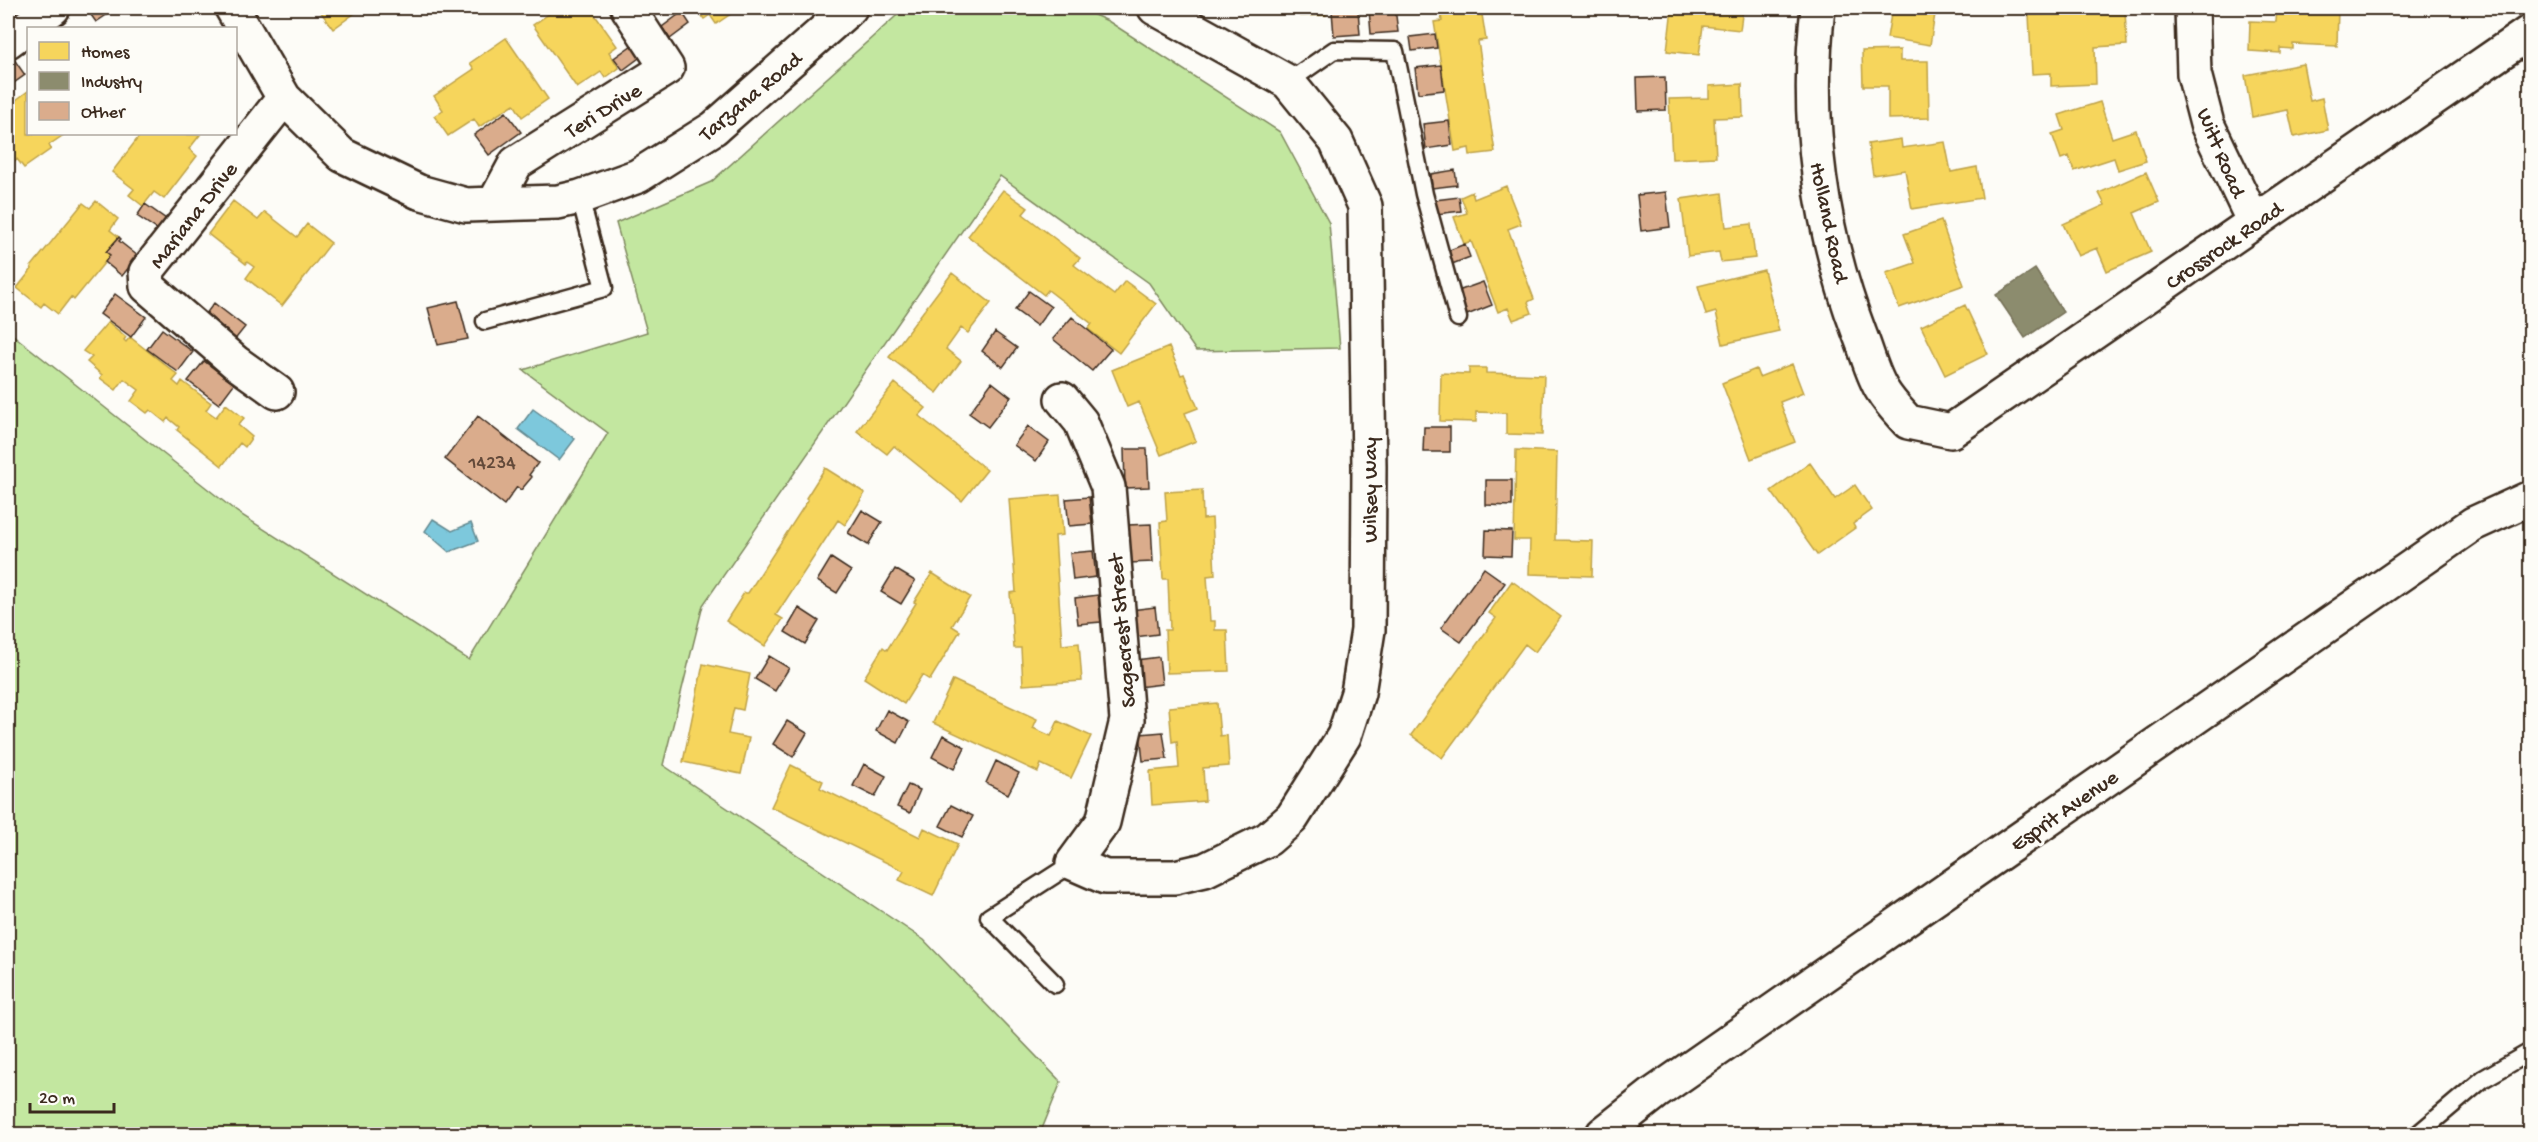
<svg xmlns="http://www.w3.org/2000/svg" width="2538" height="1142" viewBox="0 0 2538 1142" font-family="'Gochi Hand',sans-serif">
<rect width="100%" height="100%" fill="#fdfcf7"/>
<filter id="ink" filterUnits="userSpaceOnUse"><feTurbulence type="fractalNoise" baseFrequency=".0167" numOctaves="2"/><feDisplacementMap in="SourceGraphic" scale="12" xChannelSelector="R" yChannelSelector="G"/><feConvolveMatrix kernelMatrix="1 2 1 2 8 2 1 2 1" color-interpolation-filters="sRGB"/></filter>
<g filter="url(#ink)">
<path fill="#c3e7a0" stroke="#7f885f" stroke-width="1.5" d="M905,8h173l30,13 172,111 49,91 11,125 -144,3 -47,-68 -149,-107 -297,429 -40,160 261,175 137,142 -21,52h-1032v-803l229,181 232,148 139,-227 -85,-63 124,-38 -31,-109 95,-41z"/>
<path fill="#7dc8dc" stroke="#638990" stroke-width="1.5" d="M533,409l42,30 -16,21 -41,-31z
M433,519l19,12 19,-8 7,18 -29,11 -24,-21z"/>
<path fill="#f6d55c" stroke="#bea249" stroke-width="1.5" d="M318,8h44l-29,21z
M555,8h35l27,38 -8,6 10,16 -14,10 -4,-6 -24,16 -44,-63 23,-16z
M696,8h37l2,3 -19,13 -6,-9 -6,4z
M1300,8h26v7l-26,1z
M1440,8h41l5,32 -8,1 17,111 -25,3 -1,-7 -14,3 -21,-129 8,-1z
M1672,8h71l-3,22 -37,-4 -4,29 -32,-4z
M1892,8h44l-6,37 -43,-7z
M2277,8h61l-1,38 -44,-2v5l-13,-1v5l-31,-2 1,-30 26,1z
M2125,11l2,34 -32,2 1,37 -45,2v-13l-19,1 -3,-59z
M506,38l42,61 -26,18 -8,-13 -35,23 -5,-8 -26,17 -14,-20 9,-6 -9,-14 40,-27 -4,-6z
M1900,50v11h28l1,57 -41,1v-33h-25l-1,-35z
M2303,64l7,37 12,-3 6,32 -34,7 -6,-27 -36,7 -7,-42z
M1742,84l1,33 -29,1 2,39 -44,2 -3,-60 40,-1v-12z
M28,91v43h37l-16,11 2,4 -27,19 -7,-9 -9,7v-60z
M2100,102l12,36 24,-8 10,31 -28,9 -4,-12 -40,13 -5,-15 -8,3 -9,-25 12,-4 -5,-15z
M141,134l59,1 -11,14 8,7 -33,43 -10,-7 -11,14 -14,-11 5,-6 -22,-17z
M1901,139l1,9 43,-6 6,30 26,-5 5,31 -70,11 -7,-39 -32,5 -5,-31z
M2146,172l13,30 -25,11 17,39 -44,19 -10,-23 -19,8 -15,-32 42,-19 -6,-12z
M1506,186l15,38 -13,5 26,70 -6,3 4,11 -19,7 -5,-12 -10,4 -27,-71 -7,3 -10,-27 13,-4 -6,-16 11,-5 2,7z
M1003,190l25,18 -5,6 57,44 -6,7 40,30 11,-14 31,23 -37,49 -31,-24 4,-5 -44,-34 -4,5 -76,-59z
M1722,193l4,34 25,-3 4,34 -34,4 -2,-10 -31,4 -7,-57z
M96,201l22,18 -8,11 9,7 -13,15 4,3 -5,7 -31,38 -3,-3 -13,17 -14,-11 -3,4 -24,-19 15,-19 -1,-2 52,-64 7,5z
M233,201l25,19 7,-8 32,25 10,-13 24,19 -49,63 -36,-28 8,-11 -7,-5 -1,2 -38,-30z
M1941,221l23,64 -65,23 -13,-35 29,-10 -11,-29z
M1764,270l15,61 -56,13 -7,-32 -10,3 -8,-29z
M952,273l39,30 -23,30 -7,-5 -15,21 15,12 -24,32 -48,-36z
M1965,305l23,49 -43,21 -24,-49z
M108,322l18,15 -2,3 2,2 4,-5 48,38 -5,6 6,5 3,-5 29,22 -5,7 10,7 10,-13 18,14 -6,7 14,12 -7,10 -5,-4 -18,23 -45,-36 2,-3 -11,-9 -3,4 -15,-12 -3,3 -16,-12 8,-11 -15,-11 -8,11 -16,-12 2,-3 -15,-13 5,-5 -9,-6z
M1169,347l12,28 3,-1 14,34 -13,5 11,28 -35,14 -22,-53 -12,5 -15,-37z
M1792,364l11,29 -23,9 15,40 -44,17 -29,-76 34,-14 3,8z
M1469,368h17v5l58,2 -2,60 -36,-1v-21l-30,-1v10l-36,-1 1,-48 28,1z
M895,383l31,25 -7,8 68,54 -25,31 -68,-55 -7,8 -30,-23z
M1516,450l41,2 -2,88 38,1 -1,35 -63,-2 1,-34h-16z
M1810,463l25,36 20,-14 17,25 -19,14 2,4 -38,27 -46,-64z
M825,468l40,25 -20,32 -7,-5 -62,95 7,4 -18,27 -39,-25 18,-28h4l60,-93 -2,-2z
M1202,490l1,29 9,-1 3,57 -8,1 3,45h5v9h12l2,41 -62,2 -2,-43h5l-2,-51h-5l-3,-57 7,-1 -2,-29z
M1060,495l3,40 -8,1 7,109 17,-2 3,38 -59,4 -2,-37h-7l-4,-55 6,-1 -7,-93z
M932,573l38,24 -18,29 8,5 -30,49 -8,-5 -18,29 -40,-26 19,-31 4,3 29,-47 -2,-1z
M1512,581l49,36 -26,35 -10,-8 -83,114 -31,-23 85,-117 -7,-5z
M703,664l47,10 -7,36 -9,-2 -6,26 21,4 -8,36 -58,-12z
M953,680l84,39 -4,9 18,8 7,-15 33,15 -20,42 -30,-14 -3,8 -105,-49z
M1217,703l3,33 7,-1 2,31 -26,2 2,33 -53,4 -2,-34 29,-3 -2,-27 -5,1 -3,-35z
M791,765l32,16 -3,7 100,49 4,-9 34,16 -25,52 -34,-16 5,-9 -133,-64z"/>
<path fill="#8c8c6e" stroke="#746f56" stroke-width="1.5" d="M2035,269l28,43 -38,26 -29,-43z"/>
<path fill="#daac8c" stroke="#3b2a1e" stroke-width="1.5" d="M8,8l7,8 -7,6z
M86,8h31l-21,14z
M1395,8l3,24 -27,2 -2,-25z
M1358,10l2,24 -26,2 -2,-25z
M682,12l8,12 -20,15 -8,-12z
M1435,34l2,14 -25,3 -2,-14z
M635,43l8,12 -20,15 -9,-12z
M11,55l14,20 -17,12v-30z
M1441,65l3,25 -26,3 -3,-25z
M1665,77l1,33 -28,1 -1,-33z
M506,112l15,20 -32,23 -15,-20z
M1449,121l3,24 -26,4 -3,-25z
M1455,170l2,15 -25,3 -1,-14z
M1666,192l4,35 -29,4 -4,-36z
M1459,197l2,14 -25,3 -1,-14z
M145,204l21,15 -8,11 -21,-14z
M119,237l2,2 -2,2 19,15 -16,20 -17,-14 5,-7 -4,-3z
M1465,244l5,13 -23,9 -5,-13z
M1483,282l9,23 -25,10 -9,-24z
M1029,291l22,16 -14,19 -22,-16z
M115,294l31,23 -15,20 -31,-23z
M458,301l10,38 -30,6 -10,-37z
M214,303l31,24 -16,20 -30,-24z
M1072,317l39,32 -19,22 -39,-32z
M162,329l31,23 -15,20 -31,-23z
M995,332l22,16 -14,19 -21,-16z
M204,361l30,23 -15,20 -31,-23z
M992,382l19,15 -23,30 -19,-14z
M478,416l60,47 -9,12 3,2 -11,13 -4,-3 -13,18 -59,-46z
M1028,426l21,16 -13,19 -22,-16z
M1424,427h26v25h-27z
M1124,449h23l2,38 -24,1z
M1486,480h26v26l-26,-1z
M1089,497l3,27 -23,2 -3,-27z
M862,510l20,12 -14,23 -20,-12z
M1151,524l2,38 -24,1 -1,-38z
M1486,530l26,1 -1,25 -26,-1z
M1093,551l3,26 -23,3 -3,-27z
M831,558l20,13 -14,22 -20,-12z
M1484,568l21,15 -44,59 -20,-14z
M895,569l20,12 -14,23 -20,-12z
M1098,595l3,27 -23,2 -3,-26z
M1155,607l3,27 -23,3 -4,-27z
M799,608l20,13 -14,23 -20,-12z
M769,656l20,12 -14,23 -20,-12z
M1159,657l3,27 -24,3 -2,-27z
M887,710l22,12 -11,21 -22,-12z
M787,721l20,12 -14,24 -20,-13z
M1163,732l4,27 -24,2 -3,-27z
M943,735l22,12 -11,22 -22,-12z
M996,761l23,12 -11,21 -22,-11z
M864,764l22,12 -11,21 -22,-11z
M908,785l12,5 -10,23 -13,-6z
M951,805l22,11 -11,21 -22,-11z"/>
<g fill="none" stroke-linecap="round" stroke-linejoin="round">
<defs>
<path id="service" d="M1288,82l46,-32 61,1 29,143 34,124
M485,321l119,-33 -24,-91
M1055,984l-66,-67 84,-54
M2418,1134l65,-55 47,-27"/>
<path id="minor" d="M232,8l52,90 58,57 77,37 47,13 92,-3 22,-5 58,-21 76,-48 136,-120
M1818,8c-13,111 2,222 42,327 7,17 12,39 22,55 7,12 17,22 26,32l43,9 579,-399
M2192,8l2,66 13,50 47,98
M8,41l45,-33
M494,204l22,-41 151,-95 -39,-60
M277,392l-42,-30 -88,-76 -1,-14 138,-174
M1062,399l19,23 27,65 19,233 -24,102 -30,41 32,14h70l30,-7 63,-31 24,-21 52,-82 14,-43 10,-63 1,-164 -4,-260 -29,-65 -48,-59 -133,-74
M1603,1134l52,-41 818,-569 57,-26"/>
</defs>
<use href="#service" stroke="#3b2a1e" stroke-width="21"/>
<use href="#minor" stroke="#3b2a1e" stroke-width="38"/>
<use href="#service" stroke="#fdfcf7" stroke-width="16"/>
<use href="#minor" stroke="#fdfcf7" stroke-width="33"/>
</g>
</g>
<g text-anchor="middle" stroke-width="6" stroke-linejoin="round" paint-order="stroke">
<g font-size="20" fill="#634a3a">
<text x="492" y="468">14234</text>
</g>
<g font-size="22" fill="#3b2a1e" stroke="#fdfcf7">
<text transform="translate(749 95) rotate(-40)" y="8">Tarzana Road</text>
<text transform="translate(602 109) rotate(-32)" y="8">Teri Drive</text>
<text transform="translate(2223 152) rotate(67)" y="8">Witt Road</text>
<text transform="translate(192 214) rotate(-52)" y="8">Mariana Drive</text>
<text transform="translate(1831 222) rotate(78)" y="8">Holland Road</text>
<text transform="translate(2223 244) rotate(-35)" y="8">Crossrock Road</text>
<text transform="translate(1368 490) rotate(-90)" y="8">Wilsey Way</text>
<text transform="translate(1120 631) rotate(-95)" y="8">Sagecrest Street</text>
<text transform="translate(2063 809) rotate(-35)" y="8">Esprit Avenue</text>
</g>
</g>
<rect width="2538" height="1142" fill="none" stroke="#fdfcf7" stroke-width="30"/>
<rect x="15" y="15" width="2508" height="1112" fill="none" stroke="#3b2a1e" stroke-width="2" filter="url(#ink)"/>
<rect x="27" y="27" width="210" height="108" fill="#fdfcf7" stroke="#afa8a0" stroke-width="1.5"/>
<rect x="39" y="42" width="30" height="18" fill="#f6d55c" stroke="#afa8a0" stroke-width="1.5"/>
<text x="81" y="57" font-size="18" fill="#3b2a1e">Homes</text>
<rect x="39" y="72" width="30" height="18" fill="#8c8c6e" stroke="#afa8a0" stroke-width="1.5"/>
<text x="81" y="87" font-size="18" fill="#3b2a1e">Industry</text>
<rect x="39" y="102" width="30" height="18" fill="#daac8c" stroke="#afa8a0" stroke-width="1.5"/>
<text x="81" y="117" font-size="18" fill="#3b2a1e">Other</text>
<path d="M30 1103v9h84v-9" fill="none" stroke="#3b2a1e" stroke-width="3"/>
<text x="39" y="1103" font-size="18" fill="#3b2a1e" stroke="#fdfcf7" stroke-width="4.5" paint-order="stroke">20 m</text>
</svg>
